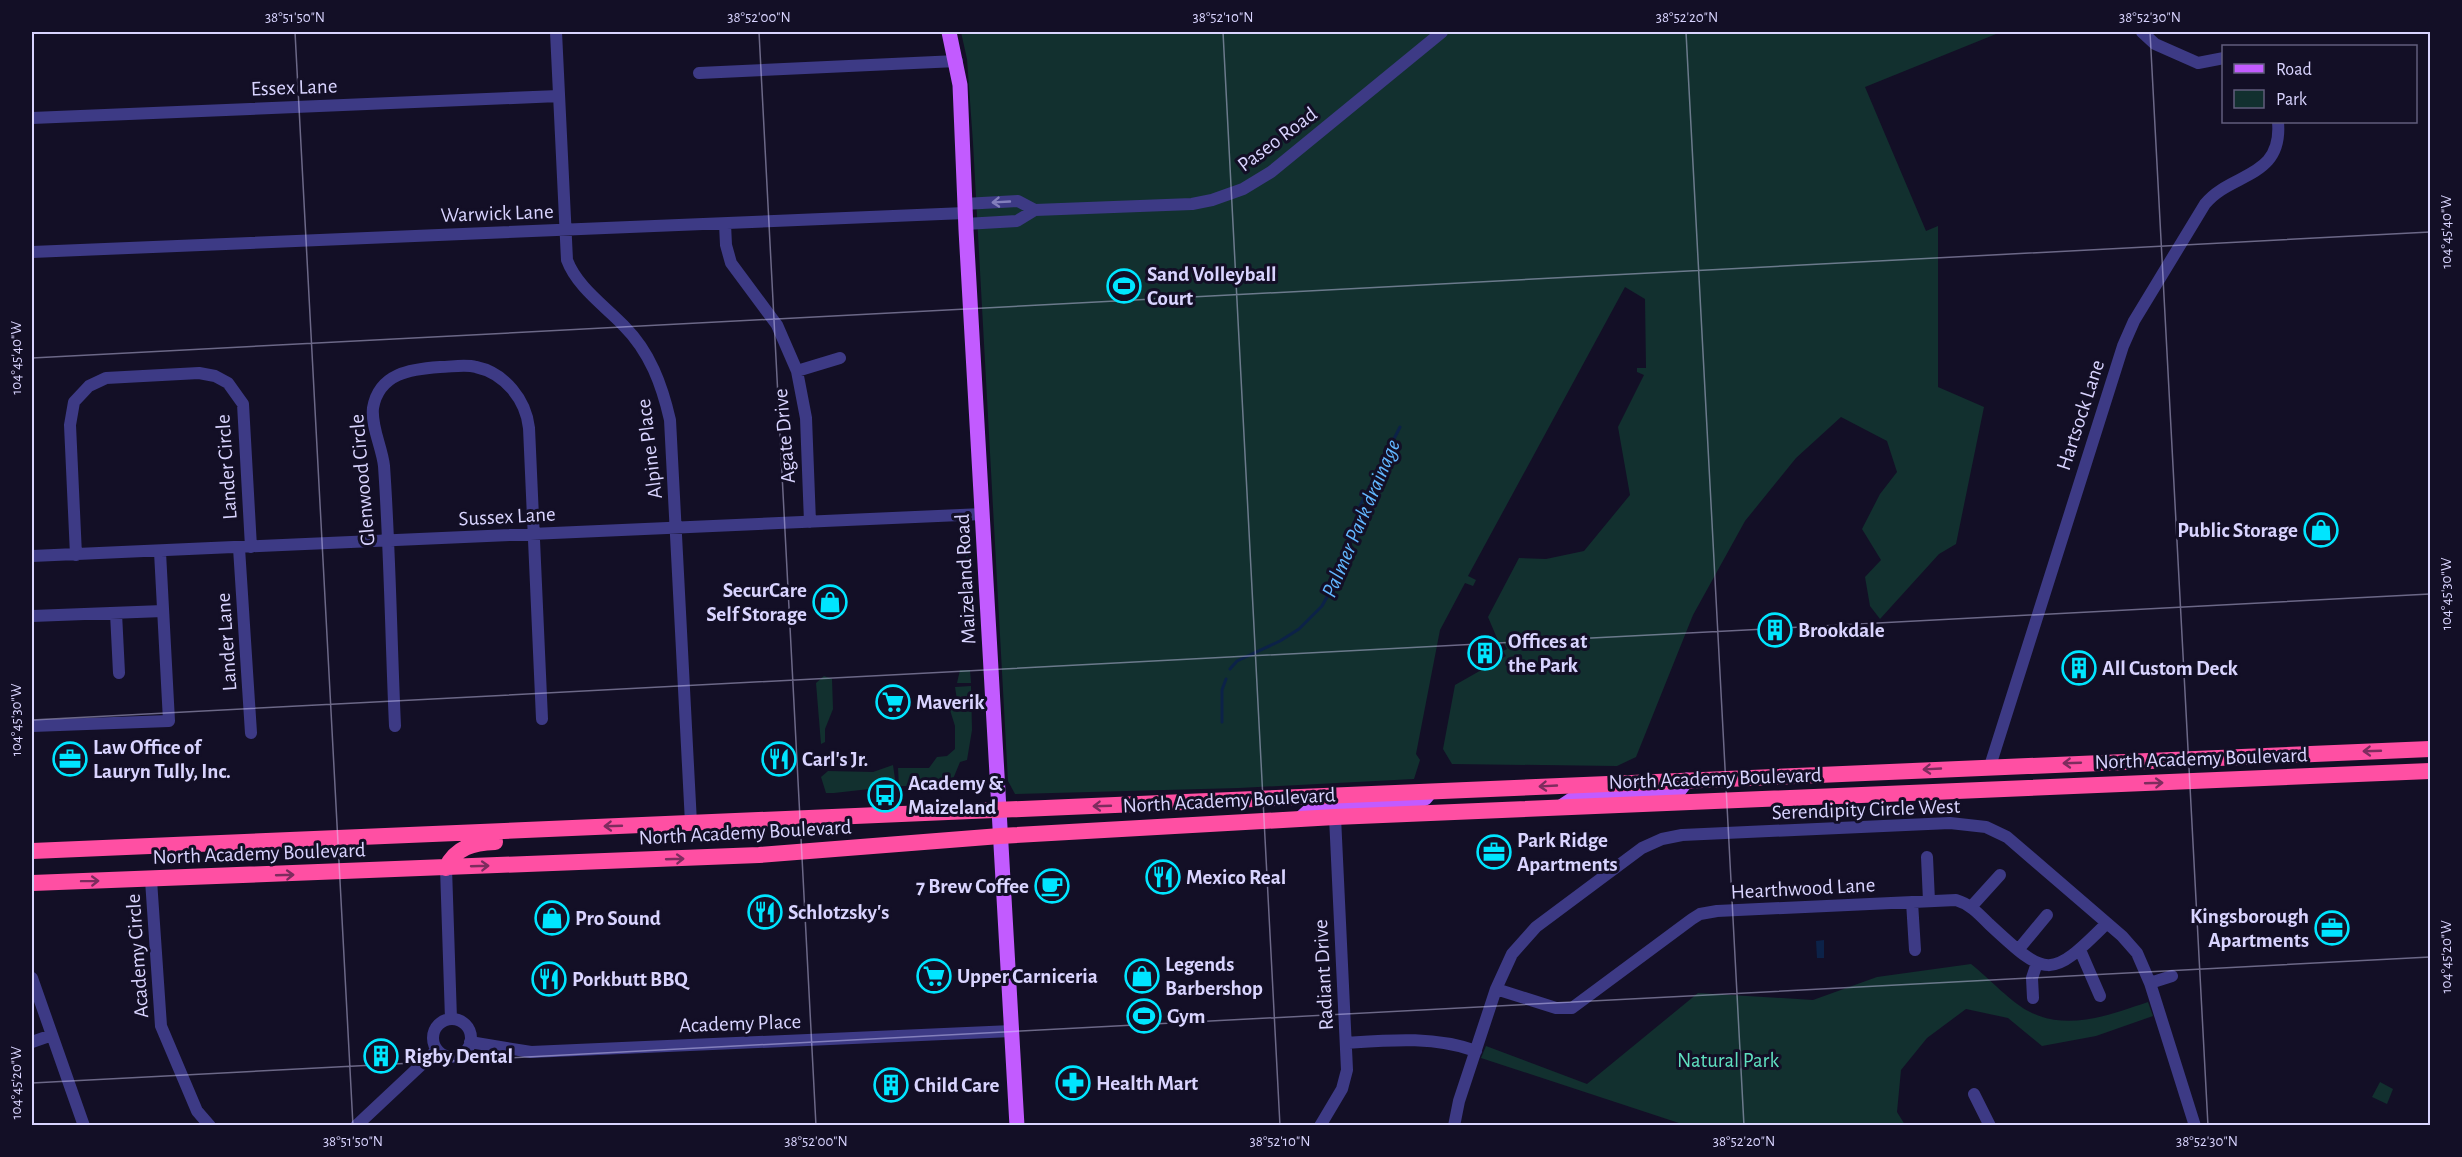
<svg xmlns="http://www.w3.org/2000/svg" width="2462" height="1157" viewBox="0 0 2462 1157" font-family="'Alegreya Sans',sans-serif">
<rect width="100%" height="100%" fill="#130f26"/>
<path fill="#12302f" d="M961,32h1040l-136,55 61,144 12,-5v161l46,20 -28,137 -17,10 -59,65 -10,-13 -5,-29 16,-17 -19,-31 18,-35 17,-22 -10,-31 -46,-24 -45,41 -51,63 -52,94 -57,142 -19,9 -165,-2 -9,-15 12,-64 51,-29 -3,-5 4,-2 -4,-7 -4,1 -11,-26 31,-59 27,1 38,-8 46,-56 -12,-68 26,-52 -7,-3v-4h9l-1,-69 -20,-12 -157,289 8,4 -3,6 -8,-3 -25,47 -24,124 4,6 -6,19 -175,9 -224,6 -7,-13 -35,-638 -6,-84z
M969,538l6,100 -3,9 -7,-108z
M960,670h10l1,13h-14z
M824,676l8,3 1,30 -8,20v13l-4,2 -5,-61z
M971,686l1,44 -5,30 -7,2 -7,17 -9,2 -2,5h-43l-1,-18h31l8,-11 10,-1 8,-7v-23l-5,-16 7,-10 -2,-13z
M893,765l3,21 -62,7h-8l-5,-16 7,-6 45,1z
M1971,964c18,14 41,40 61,49 38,18 80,1 116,-11l5,14 -57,20 -54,10 -34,-28 -42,-9 -39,29 -26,32 -4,42 8,13h-220l-204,-67 5,-12 101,38 111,-91 115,7 64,-23z
M2380,1082l13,7 -6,15 -15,-7z"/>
<path fill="#0c2248" d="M1824,940v18h-7l-1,-17z"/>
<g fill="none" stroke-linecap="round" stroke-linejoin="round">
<path stroke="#0c2248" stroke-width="3" d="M1230,669l7,-8 43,-20 19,-12 23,-23 17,-31 21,-69 40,-79
M1222,722v-32l4,-11"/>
<path stroke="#3d3a85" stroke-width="12" d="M556,32l11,228c10,27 38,46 57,66 26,26 38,59 46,94l21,403
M2142,32l13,12 43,19 26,-5
M699,73l258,-12
M32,118l527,-22
M964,204l54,-3 17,9
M725,224l1,21 5,18 46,62 20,46 9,47 4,104
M965,224l52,-3 18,-11 157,-6 20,-4 31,-11 28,-17 171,-140
M32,252l933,-39
M797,371l43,-13
M239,548l12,185
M76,555l-6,-130 4,-23 15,-16 17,-8 93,-5 16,3 13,7 15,21 8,143
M32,556l951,-42
M116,613l3,60
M32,616l131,-5
M32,726l137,-5 -9,-169
M395,726c-4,-87 -5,-174 -11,-260 -2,-19 -13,-39 -11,-58 6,-35 38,-39 67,-41 11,0 25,-3 36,0 29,6 50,33 53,61l13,291
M1990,766l133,-420 11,-25 71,-117c26,-32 78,-25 73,-82
M1927,857l2,44
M446,868l5,151
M151,880l10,146 36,85 13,15
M1912,902l3,48
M1971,907l29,-32
M2018,950l29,-35
M2080,950l20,46
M32,978l52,148
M2150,983l22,-7
M1496,989l60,19h16l120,-89 8,-5 17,-3 239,-11c14,4 23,14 33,24 58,54 61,56 118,-1
M2033,998l-1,-20 5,-15
M433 1038a19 19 0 1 1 38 0a19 19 0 1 1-38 0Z
M32,1042l20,-7
M470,1042l61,10 481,-21
M1346,1043c44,-3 88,-7 130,8
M1974,1094l16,32
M356,1126l81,-76
M1320,1126l22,-37 5,-19 -12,-253
M1454,1126l5,-25 37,-112 16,-35 24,-27 106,-79 20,-9 20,-4 268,-12 36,4 21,10 115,99 15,17 13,30 45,143"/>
<path stroke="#c25bff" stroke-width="15" d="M949,32l11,53 6,145 51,896
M1561,807l15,-10 101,-4 10,-13
M1300,819l10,-9 14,-3 90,-4 11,-5 5,-6"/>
<path stroke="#ff4fa3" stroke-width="16" d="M32,851l2398,-102
M446,868c10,-21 27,-25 49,-26
M32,883l727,-28 241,-19 335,-19 1095,-46"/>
</g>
<defs><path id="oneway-shaft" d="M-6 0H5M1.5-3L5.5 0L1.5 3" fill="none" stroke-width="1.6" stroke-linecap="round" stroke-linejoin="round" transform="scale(1.5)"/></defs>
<use stroke="#837fbc" href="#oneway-shaft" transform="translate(1001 202) rotate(177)"/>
<g stroke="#7d2c5e">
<use href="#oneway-shaft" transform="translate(2372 751) rotate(178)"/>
<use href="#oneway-shaft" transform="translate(2072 763) rotate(178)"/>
<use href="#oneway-shaft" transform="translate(1932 769) rotate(177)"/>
<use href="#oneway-shaft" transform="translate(2154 783) rotate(-2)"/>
<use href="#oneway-shaft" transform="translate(1548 786) rotate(177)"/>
<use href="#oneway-shaft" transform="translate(1102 806) rotate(178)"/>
<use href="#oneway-shaft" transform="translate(613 826) rotate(178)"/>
<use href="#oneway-shaft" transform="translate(675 859) rotate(-2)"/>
<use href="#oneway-shaft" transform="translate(480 866) rotate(-2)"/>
<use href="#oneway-shaft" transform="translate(285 875) rotate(-2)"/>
<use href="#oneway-shaft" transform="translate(90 881) rotate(-1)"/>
</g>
<path fill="none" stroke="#d9d4ff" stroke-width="1.5" stroke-opacity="0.45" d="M295,32l58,1094M759,32l57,1094M1223,32l57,1094M1686,32l58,1094M2150,32l58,1094M32,358l2398,-126M32,720l2398,-126M32,1083l2398,-126"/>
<defs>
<symbol id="stadium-ring" viewBox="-11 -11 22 22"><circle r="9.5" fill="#130f26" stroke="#00e5ff" stroke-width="1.5"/><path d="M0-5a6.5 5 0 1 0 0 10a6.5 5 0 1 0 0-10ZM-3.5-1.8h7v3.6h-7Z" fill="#00e5ff"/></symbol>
<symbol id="shop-ring" viewBox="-11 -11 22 22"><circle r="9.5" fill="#130f26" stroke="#00e5ff" stroke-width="1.5"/><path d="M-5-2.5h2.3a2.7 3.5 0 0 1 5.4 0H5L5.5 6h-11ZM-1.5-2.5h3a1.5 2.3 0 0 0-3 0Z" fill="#00e5ff"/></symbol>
<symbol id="building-ring" viewBox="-11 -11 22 22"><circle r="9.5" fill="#130f26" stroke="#00e5ff" stroke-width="1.5"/><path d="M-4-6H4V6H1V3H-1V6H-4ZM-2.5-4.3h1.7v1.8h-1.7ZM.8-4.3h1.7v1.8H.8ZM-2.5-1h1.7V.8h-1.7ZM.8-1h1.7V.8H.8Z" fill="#00e5ff"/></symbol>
<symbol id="supermarket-ring" viewBox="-11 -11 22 22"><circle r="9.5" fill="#130f26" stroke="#00e5ff" stroke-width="1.5"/><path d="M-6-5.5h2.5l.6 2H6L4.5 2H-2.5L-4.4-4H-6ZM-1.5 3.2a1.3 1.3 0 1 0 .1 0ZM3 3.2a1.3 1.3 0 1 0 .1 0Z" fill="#00e5ff"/></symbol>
<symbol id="office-ring" viewBox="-11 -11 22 22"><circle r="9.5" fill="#130f26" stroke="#00e5ff" stroke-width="1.5"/><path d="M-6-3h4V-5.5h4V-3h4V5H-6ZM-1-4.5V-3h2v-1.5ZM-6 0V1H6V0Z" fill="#00e5ff"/></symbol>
<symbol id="restaurant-ring" viewBox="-11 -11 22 22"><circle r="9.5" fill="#130f26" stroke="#00e5ff" stroke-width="1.5"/><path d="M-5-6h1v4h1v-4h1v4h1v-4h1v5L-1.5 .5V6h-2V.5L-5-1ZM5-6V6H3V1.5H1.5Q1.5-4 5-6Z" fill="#00e5ff"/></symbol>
<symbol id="bus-ring" viewBox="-11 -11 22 22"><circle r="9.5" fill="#130f26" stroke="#00e5ff" stroke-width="1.5"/><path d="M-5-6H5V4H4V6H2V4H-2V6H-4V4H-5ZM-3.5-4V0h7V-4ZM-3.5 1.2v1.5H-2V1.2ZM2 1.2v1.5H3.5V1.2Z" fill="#00e5ff"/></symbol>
<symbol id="cafe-ring" viewBox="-11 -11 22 22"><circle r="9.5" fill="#130f26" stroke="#00e5ff" stroke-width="1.5"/><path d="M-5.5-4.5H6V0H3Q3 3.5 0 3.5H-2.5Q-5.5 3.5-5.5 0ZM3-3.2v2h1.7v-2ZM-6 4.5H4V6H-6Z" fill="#00e5ff"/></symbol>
<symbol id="pharmacy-ring" viewBox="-11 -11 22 22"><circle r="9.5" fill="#130f26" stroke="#00e5ff" stroke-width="1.5"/><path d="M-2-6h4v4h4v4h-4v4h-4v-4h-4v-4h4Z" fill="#00e5ff"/></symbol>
</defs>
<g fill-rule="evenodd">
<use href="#stadium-ring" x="1105" y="267" width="38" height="38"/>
<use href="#shop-ring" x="2302" y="511" width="38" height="38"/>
<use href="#shop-ring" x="811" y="583" width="38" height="38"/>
<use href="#building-ring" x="1756" y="611" width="38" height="38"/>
<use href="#building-ring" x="1466" y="634" width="38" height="38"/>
<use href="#building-ring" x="2060" y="649" width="38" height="38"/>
<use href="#supermarket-ring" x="874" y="683" width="38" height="38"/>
<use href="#office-ring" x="51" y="740" width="38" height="38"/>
<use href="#restaurant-ring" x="760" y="740" width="38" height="38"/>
<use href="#bus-ring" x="866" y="776" width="38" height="38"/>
<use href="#office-ring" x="1475" y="833" width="38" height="38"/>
<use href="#restaurant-ring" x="1144" y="858" width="38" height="38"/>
<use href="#cafe-ring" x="1033" y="867" width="38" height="38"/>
<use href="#restaurant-ring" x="746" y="893" width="38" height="38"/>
<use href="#shop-ring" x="533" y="899" width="38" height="38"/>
<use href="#office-ring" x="2313" y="909" width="38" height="38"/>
<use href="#supermarket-ring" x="915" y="957" width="38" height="38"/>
<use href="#shop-ring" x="1123" y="957" width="38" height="38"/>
<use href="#restaurant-ring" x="530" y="960" width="38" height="38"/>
<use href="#stadium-ring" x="1125" y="997" width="38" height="38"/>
<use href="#building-ring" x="362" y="1037" width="38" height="38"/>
<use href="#pharmacy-ring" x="1054" y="1064" width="38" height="38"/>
<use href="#building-ring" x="872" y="1066" width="38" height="38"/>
</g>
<g text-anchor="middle" stroke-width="6" stroke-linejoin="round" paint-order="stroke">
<g font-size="21" fill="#d9d4ff" stroke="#130f26">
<text transform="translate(294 87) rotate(-2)" y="7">Essex Lane</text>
<text transform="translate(1277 139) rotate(-37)" y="7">Paseo Road</text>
<text transform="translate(497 213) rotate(-2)" y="7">Warwick Lane</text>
<text transform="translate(2080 415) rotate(-72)" y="7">Hartsock Lane</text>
<text transform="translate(784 436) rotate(-95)" y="7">Agate Drive</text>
<text transform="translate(649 449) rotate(-97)" y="7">Alpine Place</text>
<text transform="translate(226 467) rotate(-94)" y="7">Lander Circle</text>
<text transform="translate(362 480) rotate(-95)" y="7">Glenwood Circle</text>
<text transform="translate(507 516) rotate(-3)" y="7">Sussex Lane</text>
<text transform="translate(965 579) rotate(-93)" y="7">Maizeland Road</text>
<text transform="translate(226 642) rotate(-94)" y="7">Lander Lane</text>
<text transform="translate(2201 758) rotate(-2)" y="7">North Academy Boulevard</text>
<text transform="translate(1715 778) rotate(-2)" y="7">North Academy Boulevard</text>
<text transform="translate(1229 800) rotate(-3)" y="7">North Academy Boulevard</text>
<text transform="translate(1866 809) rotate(-2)" y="7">Serendipity Circle West</text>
<text transform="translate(745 832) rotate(-3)" y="7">North Academy Boulevard</text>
<text transform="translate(259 853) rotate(-2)" y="7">North Academy Boulevard</text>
<text transform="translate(1803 888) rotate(-3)" y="7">Hearthwood Lane</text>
<text transform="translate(137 956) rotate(-94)" y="7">Academy Circle</text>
<text transform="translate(1323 975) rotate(-93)" y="7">Radiant Drive</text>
<text transform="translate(740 1023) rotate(-2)" y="7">Academy Place</text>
</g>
<g font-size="21" font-weight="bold" fill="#d9d4ff" stroke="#130f26" text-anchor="start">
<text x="1147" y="281">Sand Volleyball<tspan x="1147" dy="24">Court</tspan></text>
<text x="2298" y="537" text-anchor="end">Public Storage</text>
<text x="807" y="597" text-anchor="end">SecurCare<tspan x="807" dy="24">Self Storage</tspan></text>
<text x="1798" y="637">Brookdale</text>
<text x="1508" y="648">Offices at<tspan x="1508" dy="24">the Park</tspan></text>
<text x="2102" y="675">All Custom Deck</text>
<text x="916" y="709">Maverik</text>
<text x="93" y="754">Law Office of<tspan x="93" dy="24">Lauryn Tully, Inc.</tspan></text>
<text x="802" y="766">Carl's Jr.</text>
<text x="908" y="790">Academy &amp;<tspan x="908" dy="24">Maizeland</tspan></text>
<text x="1517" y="847">Park Ridge<tspan x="1517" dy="24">Apartments</tspan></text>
<text x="1186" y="884">Mexico Real</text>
<text x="1029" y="893" text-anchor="end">7 Brew Coffee</text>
<text x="788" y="919">Schlotzsky's</text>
<text x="2309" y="923" text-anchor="end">Kingsborough<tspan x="2309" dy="24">Apartments</tspan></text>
<text x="575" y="925">Pro Sound</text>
<text x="1165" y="971">Legends<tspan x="1165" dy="24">Barbershop</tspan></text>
<text x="957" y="983">Upper Carniceria</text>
<text x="572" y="986">Porkbutt BBQ</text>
<text x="1167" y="1023">Gym</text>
<text x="404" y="1063">Rigby Dental</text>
<text x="1096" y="1090">Health Mart</text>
<text x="914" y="1092">Child Care</text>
</g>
<g font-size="21" fill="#5fe0c0" stroke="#130f26">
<text x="1728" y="1067">Natural Park</text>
</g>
<g font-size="22" font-style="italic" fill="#62b6ff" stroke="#130f26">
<text transform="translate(1360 518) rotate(-67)" y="8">Palmer Park drainage</text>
</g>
</g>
<rect width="2462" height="1157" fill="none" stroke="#130f26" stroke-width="66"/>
<rect x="2222" y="45" width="195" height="78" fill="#130f26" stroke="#625e7d" stroke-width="1.5"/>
<rect x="2234" y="64" width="30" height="9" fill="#c25bff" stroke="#625e7d" stroke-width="1.5"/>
<text x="2276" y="75" font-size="18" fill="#d9d4ff">Road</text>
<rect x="2234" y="90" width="30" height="18" fill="#12302f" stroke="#625e7d" stroke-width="1.5"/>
<text x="2276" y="105" font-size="18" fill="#d9d4ff">Park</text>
<rect x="33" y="33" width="2396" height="1091" fill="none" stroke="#d9d4ff" stroke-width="2"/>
<g font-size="15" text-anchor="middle" fill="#d9d4ff">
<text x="295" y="22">38°51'50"N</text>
<text x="759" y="22">38°52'00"N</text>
<text x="1223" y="22">38°52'10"N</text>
<text x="1687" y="22">38°52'20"N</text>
<text x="2150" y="22">38°52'30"N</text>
<text transform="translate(2446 232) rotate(-90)" y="5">104°45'40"W</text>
<text transform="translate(16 358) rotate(-90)" y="5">104°45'40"W</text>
<text transform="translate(2446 594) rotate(-90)" y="5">104°45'30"W</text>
<text transform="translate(16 720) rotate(-90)" y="5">104°45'30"W</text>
<text transform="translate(2446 957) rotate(-90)" y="5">104°45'20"W</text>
<text transform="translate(16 1083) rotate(-90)" y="5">104°45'20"W</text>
<text x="353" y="1146">38°51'50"N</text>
<text x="816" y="1146">38°52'00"N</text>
<text x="1280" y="1146">38°52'10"N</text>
<text x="1744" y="1146">38°52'20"N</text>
<text x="2207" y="1146">38°52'30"N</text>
</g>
</svg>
